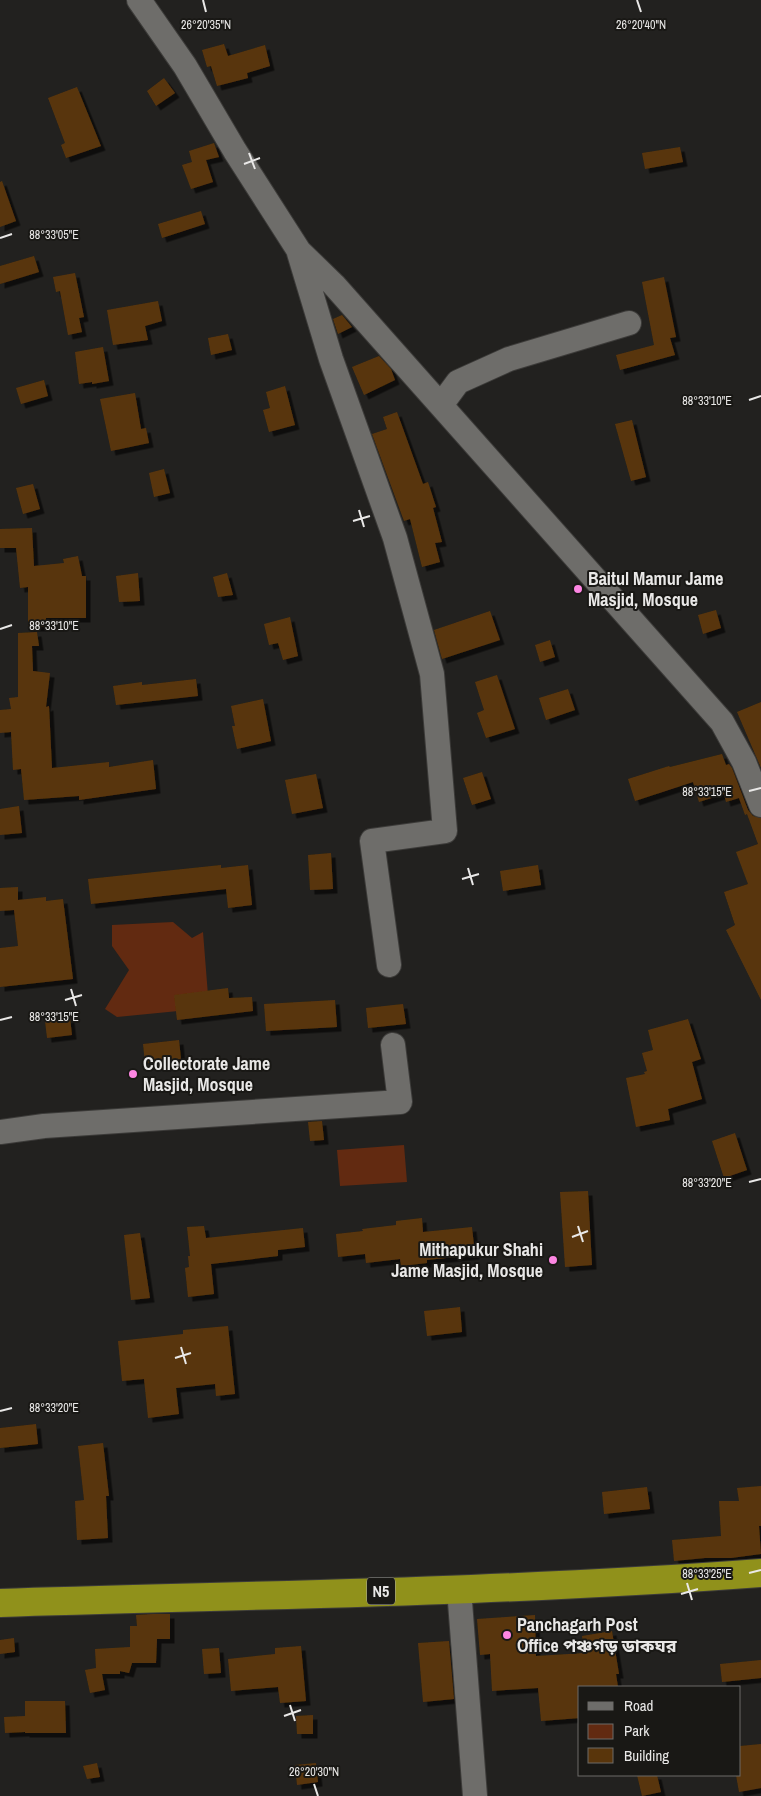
<svg xmlns="http://www.w3.org/2000/svg" width="761" height="1796" viewBox="0 0 761 1796" font-family="'Archivo Narrow','Noto Sans Bengali',sans-serif">
<defs>
<filter id="shadow"><feDropShadow dx="4.5" dy="4.5" stdDeviation="0" flood-color="#0009"/></filter>
</defs>
<rect width="100%" height="100%" fill="#22211f"/>
<path fill="#622a11" d="M173,922l19,16 11,-6 6,76 -92,9 -12,-8 24,-39 -17,-24v-21z
M404,1145l3,37 -67,4 -3,-36z"/>
<path fill="#59350b" filter="url(#shadow)" d="M224,44l4,12 37,-11 5,21 -23,7 1,5 -31,8 -6,-20 -4,1 -5,-17z
M164,78l11,15 -19,13 -9,-15z
M77,87l24,59 -35,12 -5,-13 4,-2 -17,-45z
M214,143l5,14 -13,3 7,22 -22,7 -9,-24 10,-3 -3,-11z
M680,147l3,15 -38,7 -3,-16z
M2,181l14,40 -16,6v-45z
M201,211l4,13 -43,14 -4,-14z
M34,256l5,16 -39,12v-18z
M75,273l9,44 -5,1 3,14 -14,3 -8,-44 -4,1 -3,-15z
M664,277l12,60 -6,1 5,17 -55,15 -4,-15 38,-10 -12,-63z
M158,301l4,20 -17,5 3,14 -35,5 -6,-35z
M342,315l10,12 -14,7 -5,-15z
M228,334l4,16 -21,5 -3,-17z
M103,347l6,34 -17,3v-2l-13,2 -4,-32z
M379,356l12,13 4,11 -31,15 -12,-28z
M44,380l4,16 -27,8 -5,-16z
M285,386l10,39 -26,7 -6,-22 7,-2 -4,-16z
M135,393l6,36 5,-1 3,15 -38,8 -11,-52z
M397,412l26,72 5,-2 8,25 -3,1 9,34 -7,1 5,19 -18,5 -12,-48 -6,2 -32,-87 15,-5 -4,-12z
M632,420l14,57 -15,4 -16,-57z
M164,469l6,24 -16,4 -5,-24z
M33,484l7,25 -17,5 -7,-26z
M32,528l2,38 30,-3 -1,-4 15,-3 4,20h4v42h-40v9h-18v-40l-8,1 -4,-40h-16v-19z
M138,573l2,28 -21,1 -3,-26z
M227,573l6,22 -15,2 -5,-20z
M716,610l5,18 -18,6 -5,-19z
M490,611l10,29 -58,19 -8,-29z
M290,617l8,39 -15,4 -5,-17 -9,2 -5,-21z
M37,632l2,14h-7l1,25 17,2 -4,34 3,-1 3,62 57,-6v5l44,-7 3,29 -77,11v-4l-55,4 -3,-31 -8,1 -2,-38 -11,1v-23l11,-1 -2,-11 9,-1v-64z
M550,640l5,17 -15,5 -5,-17z
M497,675l18,54 -29,9 -9,-25 7,-3 -9,-28z
M196,679l2,17 -82,9 -3,-19 29,-4v3z
M568,689l7,21 -29,10 -7,-22z
M263,699l8,42 -34,8 -5,-23h3l-4,-20z
M761,702v66l-24,-56z
M722,754l4,11 3,-1 3,4 16,42 5,6 8,2v182l-35,-70 9,-5 -11,-33 24,-8 -12,-32 22,-8 -11,-30 -2,1 -6,-17 -13,4 -2,-8 -25,8 -6,-20 -58,19 -7,-22 41,-13 1,1z
M482,772l9,27 -19,6 -9,-27z
M316,774l7,34 -31,6 -7,-34z
M19,806l3,27 -22,2v-26z
M331,853l2,36 -23,1 -2,-35z
M221,865v3l27,-3 4,40 -24,3 -2,-19 -135,15 -3,-25z
M538,865l3,20 -38,6 -3,-20z
M18,887v13l28,-3v4l17,-2 10,80 -73,8v-39l18,-2 -4,-36 -14,1v-23z
M228,988l1,10 23,-1 1,14 -76,9 -3,-25z
M335,1000l2,27 -71,4 -2,-27z
M403,1004l3,20 -38,4 -2,-20z
M70,1018l2,17 -25,3 -2,-17z
M688,1019l13,40 -9,3 10,37 -34,10 2,11 -34,7 -10,-49 19,-4 -1,-2 3,-1 -5,-18 11,-3 -5,-20z
M179,1040l2,19 -36,4 -2,-19z
M322,1121l2,19 -14,1 -2,-19z
M735,1133l12,37 -23,8 -12,-37z
M588,1191l4,74 -27,2 -5,-75z
M422,1218l1,14 49,-5 3,28 -48,5v3l-26,3 -1,-7 -34,4 -1,-9 -27,3 -2,-23 27,-3 -1,-2 34,-4v-4z
M204,1226l2,12 97,-10 2,19 -27,3v6l-67,8 3,30 -26,3 -3,-29 4,-1 -1,-11h2l-3,-29z
M140,1233l10,65 -19,2 -7,-65z
M460,1307l2,25 -35,4 -3,-25z
M228,1326l7,68 -19,2 -1,-12 -39,4 3,26 -31,4 -4,-39 -22,2 -4,-40 65,-7v-4z
M36,1424l2,20 -38,4v-20z
M103,1443l6,53h-3l2,42 -31,2 -2,-39 9,-1 -6,-54z
M761,1486v40h-2l2,28 -30,4h-26l-31,3 -2,-21 49,-4 -2,-35h20l-2,-13z
M647,1487l3,22 -46,5 -2,-22z
M153,1614h17v25h-13l-1,24h-24l-3,10 -9,-2v3h-18l3,16 -15,3 -5,-23 11,-2 -1,-19 35,-2v-21h7l-1,-11z
M535,1615l1,41 49,-3 -3,-17 30,-5 7,43h-3l2,13h-38v31l-39,3 -3,-33 -46,3 -2,-37 -10,1 -3,-36z
M14,1638l1,14 -15,2v-14z
M449,1641l5,58 -31,3 -5,-59z
M301,1646l5,55 -26,2 -2,-16 -47,4 -3,-32 47,-5v-6z
M219,1648l2,25 -17,1 -2,-25z
M761,1660v18l-39,4 -2,-18z
M25,1701h40l1,32h-41v-1l-20,1 -1,-16 21,-1z
M313,1715v19h-16l-1,-18z
M761,1744v44l-22,4 -3,-17h4v-29z
M97,1763l3,14 -13,2 -4,-13z
M316,1763l2,19 -21,3 -2,-20z
M637,1775h20l4,17 -19,4z"/>
<g fill="none" stroke-linecap="round" stroke-linejoin="round">
<defs>
<path id="minor" d="M139,0l46,66 50,85 64,100 35,34 388,437 22,40 17,43
M299,253l32,106 64,179 37,136 13,157 -73,10 17,124
M441,405l17,-23 51,-23 120,-36
M0,1132l44,-6 356,-24 -7,-57
M459,1589l16,207"/>
<path id="highway" d="M0,1603c254,-8 508,-11 761,-30"/>
</defs>
<use href="#minor" stroke="#3c3b39" stroke-width="26"/>
<use href="#highway" stroke="#3c3b39" stroke-width="30"/>
<use href="#minor" stroke="#6e6d6a" stroke-width="24"/>
<use href="#highway" stroke="#90911b" stroke-width="28"/>
</g>
<path fill="none" stroke="#e9e8e7" stroke-width="2" d="M203,0l3,12M637,0l4,12M249,153l6,16M244,164l16,-6M0,238l12,-4M749,400l12,-4M359,510l5,17M353,521l17,-5M0,629l12,-4M749,791l12,-3M468,868l5,17M462,879l17,-5M71,989l5,17M65,1000l17,-5M0,1020l12,-3M749,1182l12,-3M578,1226l5,16M572,1237l16,-6M181,1347l5,17M175,1358l16,-5M0,1411l12,-3M749,1573l12,-3M687,1583l5,17M681,1594l17,-5M290,1705l5,16M284,1716l17,-6M314,1784l4,12"/>
<g fill="#fd86e2" stroke="#191815" stroke-width="2">
<circle cx="578" cy="589" r="5"/>
<circle cx="133" cy="1074" r="5"/>
<circle cx="553" cy="1260" r="5"/>
<circle cx="507" cy="1635" r="5"/>
</g>
<g text-anchor="middle" stroke-width="4" stroke-linejoin="round" paint-order="stroke">
<rect fill="#191815" stroke="#abaaa8" stroke-width="1" x="367" y="1577.5" width="28" height="27" rx="4"/>
<g font-size="16" font-weight="bold" fill="#e9e8e7">
<text x="381" y="1597">N5</text>
</g>
<g font-size="18" font-weight="bold" fill="#e9e8e7" stroke="#191815" text-anchor="start">
<text x="588" y="585">Baitul Mamur Jame<tspan x="588" dy="21">Masjid, Mosque</tspan></text>
<text x="143" y="1070">Collectorate Jame<tspan x="143" dy="21">Masjid, Mosque</tspan></text>
<text x="543" y="1256" text-anchor="end">Mithapukur Shahi<tspan x="543" dy="21">Jame Masjid, Mosque</tspan></text>
<text x="517" y="1631">Panchagarh Post<tspan x="517" dy="21">Office পঞ্চগড় ডাকঘর</tspan></text>
</g>
</g>
<g font-size="12" text-anchor="middle" fill="#e9e8e7" stroke="#191815" stroke-width="4" stroke-linejoin="round" paint-order="stroke">
<text x="206" y="29">26°20'35"N</text>
<text x="641" y="29">26°20'40"N</text>
<text x="54" y="239">88°33'05"E</text>
<text x="707" y="405">88°33'10"E</text>
<text x="54" y="630">88°33'10"E</text>
<text x="707" y="796">88°33'15"E</text>
<text x="54" y="1021">88°33'15"E</text>
<text x="707" y="1187">88°33'20"E</text>
<text x="54" y="1412">88°33'20"E</text>
<text x="707" y="1578">88°33'25"E</text>
<text x="314" y="1776">26°20'30"N</text>
</g>
<rect x="578" y="1686" width="162" height="90" fill="#191815" stroke="#6c6b69"/>
<rect x="588" y="1702" width="25" height="8" fill="#6e6d6a" stroke="#6c6b69"/>
<text x="624" y="1711" font-size="15" fill="#e9e8e7">Road</text>
<rect x="588" y="1724" width="25" height="15" fill="#622a11" stroke="#6c6b69"/>
<text x="624" y="1736" font-size="15" fill="#e9e8e7">Park</text>
<rect x="588" y="1748" width="25" height="15" fill="#59350b" stroke="#6c6b69"/>
<text x="624" y="1761" font-size="15" fill="#e9e8e7">Building</text>
</svg>
